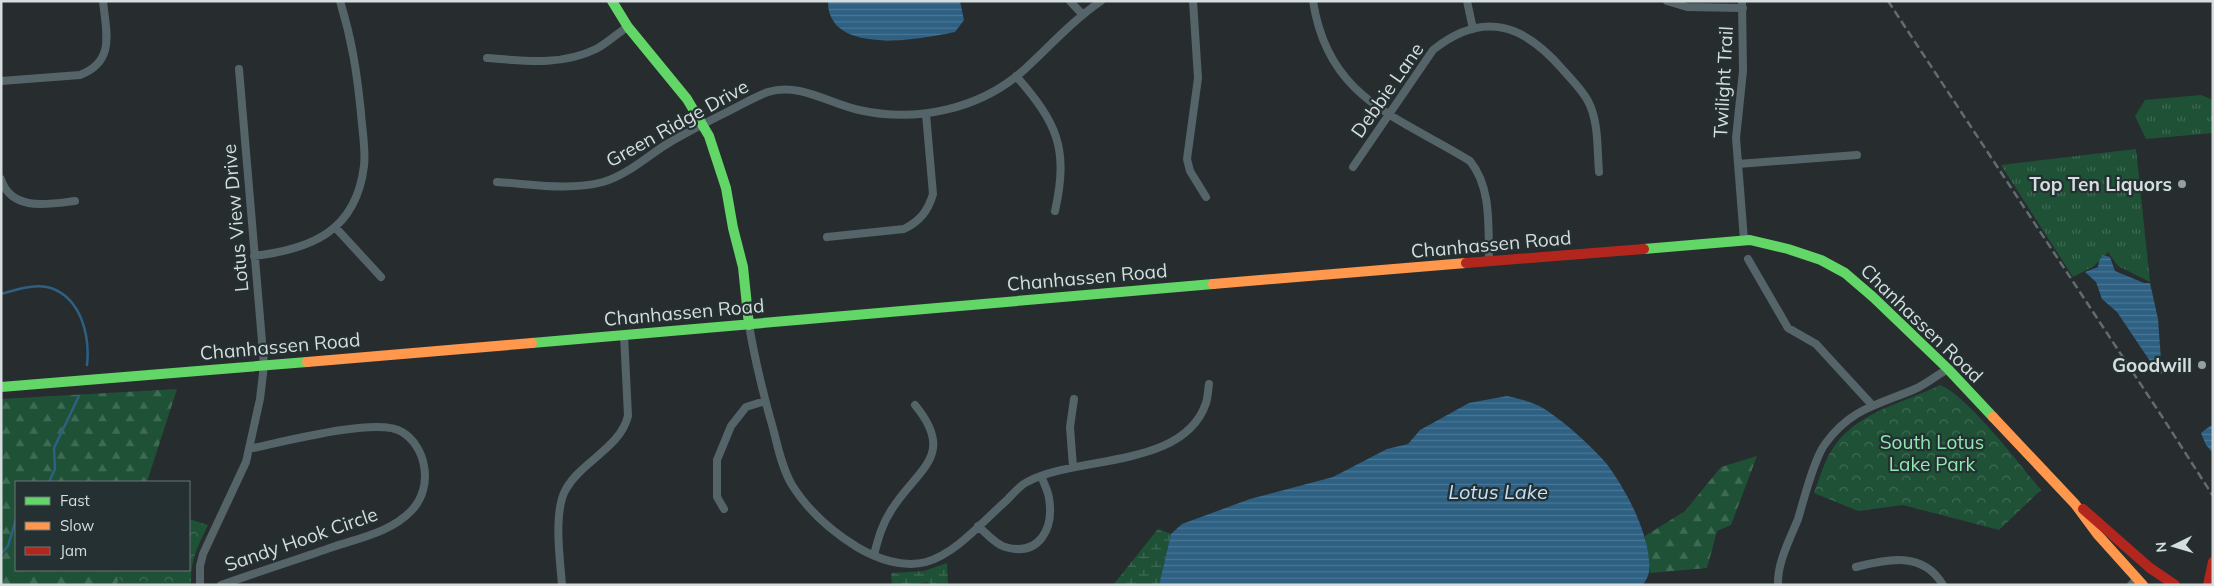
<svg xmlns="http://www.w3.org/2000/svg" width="2214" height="586" viewBox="0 0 2214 586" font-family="Mulish,sans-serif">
<defs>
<pattern id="grass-tufts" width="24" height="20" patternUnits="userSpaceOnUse" patternTransform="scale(1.25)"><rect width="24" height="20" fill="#1f5137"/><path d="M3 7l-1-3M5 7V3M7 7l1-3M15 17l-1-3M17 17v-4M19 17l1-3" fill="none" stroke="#3f6a54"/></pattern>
<pattern id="forest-firs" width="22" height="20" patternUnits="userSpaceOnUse" patternTransform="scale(1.25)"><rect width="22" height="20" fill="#1f5137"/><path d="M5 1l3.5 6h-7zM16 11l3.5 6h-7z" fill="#3f6a54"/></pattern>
<pattern id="wetland-marsh" width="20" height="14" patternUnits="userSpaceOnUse" patternTransform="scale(1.25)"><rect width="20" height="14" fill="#1f5137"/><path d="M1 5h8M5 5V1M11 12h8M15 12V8" fill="none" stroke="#3f6a54"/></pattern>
<pattern id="park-crowns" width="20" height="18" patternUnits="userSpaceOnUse" patternTransform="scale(1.25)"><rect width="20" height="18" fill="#1f5137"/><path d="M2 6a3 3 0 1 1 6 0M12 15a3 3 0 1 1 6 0" fill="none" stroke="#3f6a54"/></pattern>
<pattern id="water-rules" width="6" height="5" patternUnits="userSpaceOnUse" patternTransform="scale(1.25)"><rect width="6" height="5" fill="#2d6083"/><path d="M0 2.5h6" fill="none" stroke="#4b7694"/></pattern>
</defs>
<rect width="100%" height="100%" fill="#272d2e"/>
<path fill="url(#grass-tufts)" d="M2201,95l12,5v33l-67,6 -11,-23 10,-16z
M2136,149l14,133 -32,-16 -10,-14 -14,14 -21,11 -72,-112z"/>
<path fill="url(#forest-firs)" d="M177,389l-30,93h-131v88h105l-4,15h-116v-186z
M1757,456l-26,69 -14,6 -10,37 -57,5 -5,-37 40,-25 36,-44z"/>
<path fill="url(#wetland-marsh)" d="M1158,529l13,5 -12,51h-46z
M947,563l1,22h-15l-6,-3 -15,3h-20l-1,-12 33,-2z"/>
<path fill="url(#park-crowns)" d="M1940,385c27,10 80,80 101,105l-42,40 -96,-25 -45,6 -44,-18c5,-13 9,-28 16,-40 23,-41 72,-49 110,-68z
M189,519l19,6c-10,21 -18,35 -17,60h-74l4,-15h68z"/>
<path fill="url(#water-rules)" d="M828,1h132l4,19 -9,12c-33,7 -128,25 -127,-31z
M2103,255l7,2 5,14 29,12h6l8,36 4,55 -4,-1 -41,-61 -15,-13 -6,-17 -11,-10 13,-5 1,-6z
M1507,396c14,3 30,7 42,16 20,14 41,33 57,51 20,26 46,75 43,108 0,5 -4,10 -6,14h-484l12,-51 11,-10 68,-25 83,-22 54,-28 21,-5 12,-14 49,-27z
M2210,426h3v27l-7,-8 -5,-12z"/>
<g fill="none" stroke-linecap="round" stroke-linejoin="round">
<path stroke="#2d6083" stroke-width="2.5" d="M1,294c14,-4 35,-11 50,-6 31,11 39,49 36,77
M49,482l6,-13 -1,-21 25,-52
M1,554l7,-8 8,-27"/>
<path stroke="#556469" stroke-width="8" d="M1070,1l12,13
M1193,1l5,77 -11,81 3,12 16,26
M1313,1c15,98 84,115 157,160 22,27 18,66 19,100
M1467,1l6,28
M1667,1l20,6 56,1
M1742,1l1,70 -7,67 8,102
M487,58c38,3 74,8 109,-9 12,-6 21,-16 32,-22
M1016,76c41,47 53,72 39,135
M1,81l79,-6c36,-14 26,-43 23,-74
M1738,164l119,-9
M1353,167l80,-117c51,-41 92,-25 131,21 8,9 18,19 24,30 11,21 9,48 11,71
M1,179c10,33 48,25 74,22
M497,182c34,2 72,9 106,0 24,-7 43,-25 64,-38 20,-12 40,-22 60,-32 14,-7 27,-15 41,-20 31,-10 62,12 91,18 58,13 122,-1 166,-41 25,-23 47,-48 76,-68
M335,227l46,50
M827,237l77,-8c16,-8 24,-18 29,-35l-7,-80
M254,256c58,-7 102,-25 110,-90 2,-17 -2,-36 -3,-53 -4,-40 -9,-73 -21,-112
M1748,259l40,69 28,16 56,61
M749,325c6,36 15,72 25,107 4,17 9,38 18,53 17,27 39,46 65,62 20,12 46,21 69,15 31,-9 57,-41 81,-62 6,-6 12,-14 20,-18 50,-27 157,-13 179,-79 2,-6 2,-13 3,-19
M1073,467l-3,-40 4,-28
M724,509l-7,-12v-37l14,-34 15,-19 19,-6
M978,526c8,7 17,18 27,21 35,10 49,-19 44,-49 -1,-7 -5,-15 -8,-22
M874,555c4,-16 8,-31 18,-46 25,-40 65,-53 23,-104
M1856,567c32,-8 67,-16 87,18
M200,585v-19l3,-12 43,-92 14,-63 4,-34 -25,-296
M221,585c37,-13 74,-25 112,-38 26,-9 58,-15 78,-36 12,-12 16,-29 13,-45 -2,-13 -10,-27 -22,-34 -23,-16 -124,11 -153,17
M562,585c-2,-26 -9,-74 4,-96 16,-28 54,-41 62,-73l-4,-81
M1778,585c-1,-22 12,-46 20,-66 6,-20 16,-60 27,-75 26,-36 53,-39 90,-55 11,-5 22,-14 33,-20
M2131,585l5,-6"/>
<path stroke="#63d668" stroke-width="10" d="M612,1l16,26 59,72 22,37 17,52 7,40 10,39 6,58
M1644,249l106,-9 38,9 33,11 24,13 28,24 75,72 45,48
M532,343l681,-59
M1,387l306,-25"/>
<path stroke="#ff974d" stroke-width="10" d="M1213,284l253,-21
M307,362l225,-19
M1993,417l82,87 23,31 45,50"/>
<path stroke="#b3261e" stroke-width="10" d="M1466,263l178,-14
M2083,509l67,59 25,17
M2208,585l5,-23"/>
<path stroke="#626c6f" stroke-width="2.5" stroke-dasharray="8 4" stroke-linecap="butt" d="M1888,1l273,414 52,81"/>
</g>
<g fill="#999fa0" stroke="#243031" stroke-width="2">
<circle cx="2182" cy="184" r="5"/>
<circle cx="2202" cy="365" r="5"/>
</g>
<g text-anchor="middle" stroke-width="4.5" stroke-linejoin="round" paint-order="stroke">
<g font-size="19" fill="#d6ddde" stroke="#243031">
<text transform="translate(1723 82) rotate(-87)" y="7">Twilight Trail</text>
<text transform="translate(1387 90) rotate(-55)" y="7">Debbie Lane</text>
<text transform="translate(677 123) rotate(-29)" y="7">Green Ridge Drive</text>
<text transform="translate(235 218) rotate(-95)" y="7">Lotus View Drive</text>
<text transform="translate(1491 244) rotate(-5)" y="7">Chanhassen Road</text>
<text transform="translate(1087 277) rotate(-5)" y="7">Chanhassen Road</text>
<text transform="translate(684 312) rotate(-5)" y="7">Chanhassen Road</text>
<text transform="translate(1922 323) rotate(44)" y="7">Chanhassen Road</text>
<text transform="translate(280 346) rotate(-5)" y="7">Chanhassen Road</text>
<text transform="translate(301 539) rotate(-19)" y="7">Sandy Hook Circle</text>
</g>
<g font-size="19" font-weight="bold" fill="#d6ddde" stroke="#243031" text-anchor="end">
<text x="2172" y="191">Top Ten Liquors</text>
<text x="2192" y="372">Goodwill</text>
</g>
<g font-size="19" fill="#90e8b2" stroke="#243031">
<text x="1932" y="449">South Lotus<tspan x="1932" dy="22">Lake Park</tspan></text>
</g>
<g font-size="20" font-style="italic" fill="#c3e2f9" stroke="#243031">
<text x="1498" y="499">Lotus Lake</text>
</g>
</g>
<rect width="2214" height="586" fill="none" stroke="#d6ddde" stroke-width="5"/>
<rect x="15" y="481" width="175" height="90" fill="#243031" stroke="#6b7576"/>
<rect x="25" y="497" width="25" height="8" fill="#63d668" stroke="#6b7576"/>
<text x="60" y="506" font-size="15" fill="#d6ddde">Fast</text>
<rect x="25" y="522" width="25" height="8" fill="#ff974d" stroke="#6b7576"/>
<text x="60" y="531" font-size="15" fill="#d6ddde">Slow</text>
<rect x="25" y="547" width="25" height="8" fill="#b3261e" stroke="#6b7576"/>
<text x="60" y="556" font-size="15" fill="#d6ddde">Jam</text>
<g transform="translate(2174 546) rotate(265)" stroke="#243031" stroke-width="4" paint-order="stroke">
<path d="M0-4L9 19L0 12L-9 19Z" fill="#d6ddde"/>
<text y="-8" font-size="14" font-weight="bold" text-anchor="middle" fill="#d6ddde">N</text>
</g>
</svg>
